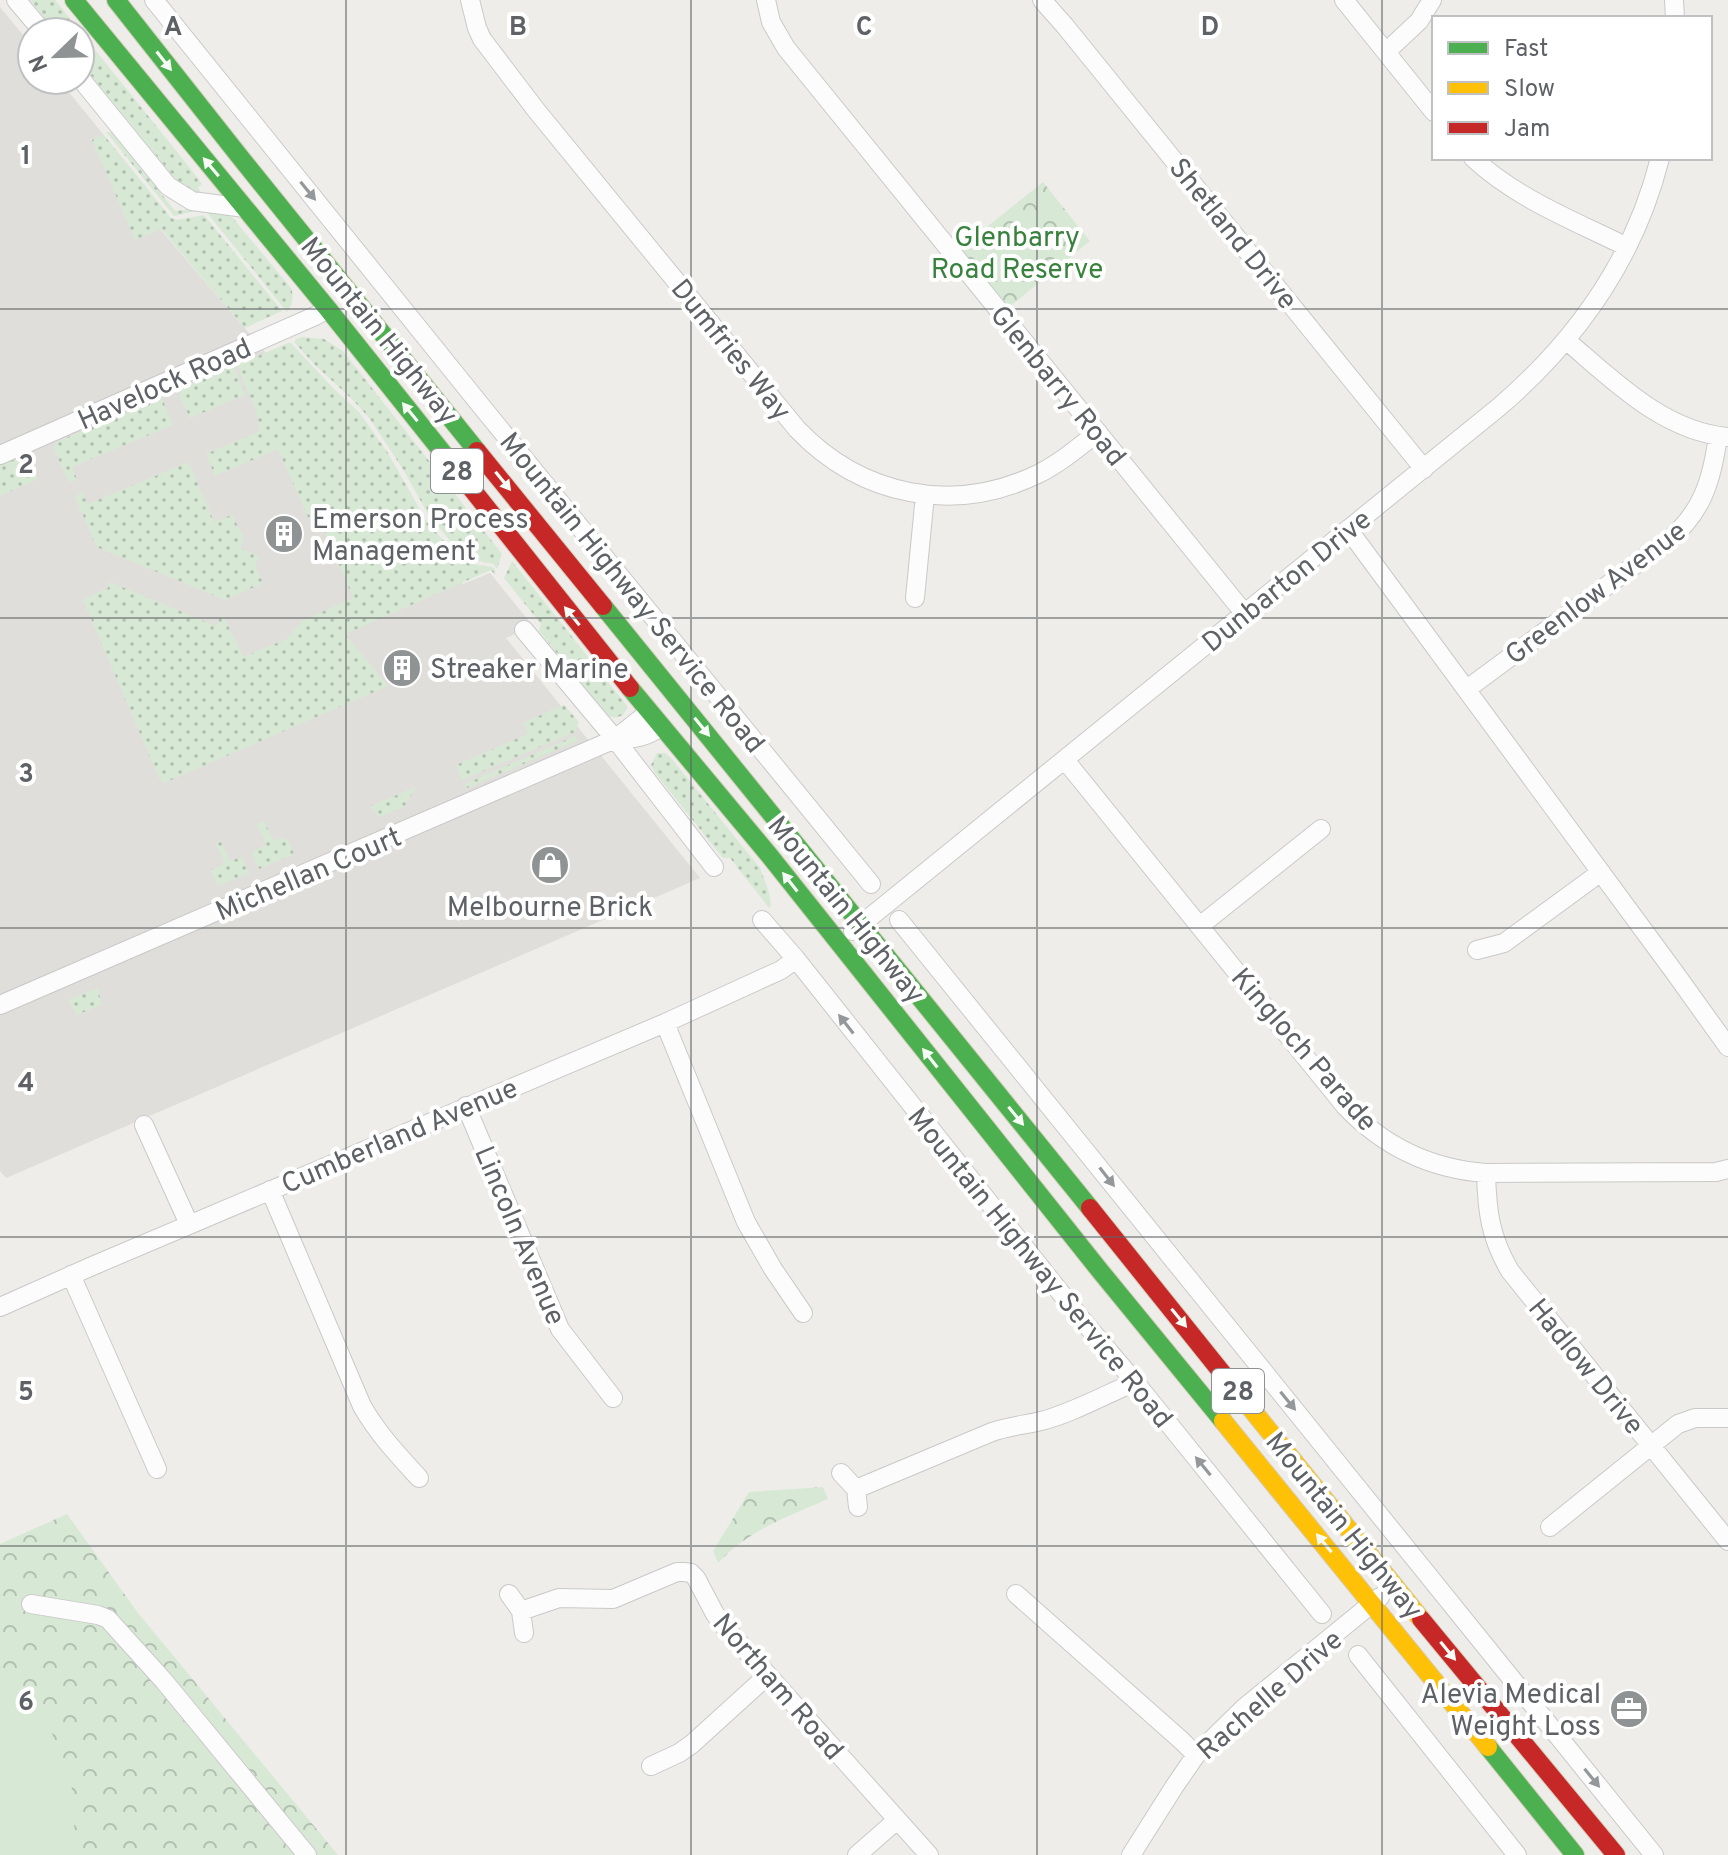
<svg xmlns="http://www.w3.org/2000/svg" width="1728" height="1855" viewBox="0 0 1728 1855" font-family="Overpass,sans-serif">
<defs>
<pattern id="grass-dots" width="8" height="8" patternUnits="userSpaceOnUse" patternTransform="scale(2)"><rect width="8" height="8" fill="#d7e9d5"/><path d="M2 2h.1M6 6h.1" fill="none" stroke="#b2c0b1" stroke-width="1.8" stroke-linecap="round"/></pattern>
<pattern id="park-crowns" width="20" height="18" patternUnits="userSpaceOnUse" patternTransform="scale(2)"><rect width="20" height="18" fill="#d7e9d5"/><path d="M2 6a3 3 0 1 1 6 0M12 15a3 3 0 1 1 6 0" fill="none" stroke="#b2c0b1"/></pattern>
</defs>
<rect width="100%" height="100%" fill="#eeede9"/>
<path fill="#dfdeda" d="M0,7l32,39v34h27l91,112 -1,10 12,28 302,354 27,-11 43,53 -27,12 194,240 -694,300 -6,-7z"/>
<path fill="url(#grass-dots)" d="M30,0h25l131,163 16,21 -4,4 3,5 -3,1 -17,-8 -101,-124v-30h-24z
M106,132h6l63,79c23,-2 36,-7 57,6l59,71c3,9 2,16 -4,24l-83,-103 -30,7z
M103,134l68,84 6,2 27,-5 78,96 -37,17 -84,-99 -26,11 -43,-100z
M302,337l22,2 19,12 159,203 -5,15 -4,-5 -20,-4 -23,-19 -22,-27 -24,-43 -34,-52 -18,-20 -37,-34 -21,-23 2,-3z
M288,343h3l42,45 26,24 29,41 39,69 16,18 19,17 11,7 20,3 3,5 -1,3 -4,-5 -146,64 43,52 -224,97 -5,-5 -76,-178 25,-12 2,-6 106,44 5,-11 3,2 19,40 44,-18 15,-18 51,-23 -29,-68 -12,-4 -34,-77 -63,27 -9,-22 54,-23 -3,-17 -20,-49z
M234,366l11,29 -55,23 -11,-23 1,-6z
M160,398h2l11,27 -101,42 5,12 -7,3 -2,-1 -14,-32 2,-7z
M27,454l11,25 -38,17v-30z
M189,462l25,60 18,-7 12,23 -4,10 19,8 -4,10 8,17 -38,17 -126,-52 -4,-5 -20,-46 7,-5 6,12z
M512,561l115,145c-2,11 -9,13 -19,10l-69,-85 2,-7 -37,-46z
M564,705l15,17 -4,10 -113,48 -6,-15 72,-31 -5,-11z
M575,736l2,5 -110,47 -2,-4z
M657,753h8l7,6 88,109 9,24 2,14 -2,2 -39,-50h-7l-68,-85 -4,-8z
M416,787l-12,20 -25,10 -8,-11z
M264,821l9,20 8,-3 7,2 6,14 -35,15 -7,-17 14,-7 -9,-21z
M221,841l9,20 12,-4 7,16 -31,13 -7,-16 14,-6 -9,-21z
M97,988l5,16 -25,11 -9,-15z"/>
<path fill="url(#park-crowns)" d="M1043,182l47,59 -88,72 -49,-59z
M823,1487l5,12c-41,18 -78,30 -110,64l-5,-12 36,-59z
M67,1514l71,99 200,242h-338v-311z"/>
<path fill="#d7e9d5" d="M0,1675l45,39 27,75 4,66h-76z"/>
<g fill="none" stroke-linecap="round" stroke-linejoin="round">
<defs>
<path id="street" d="M16,0l27,32
M154,0l328,407 389,477
M470,0l7,28 5,11 54,71 261,319c64,67 156,86 241,45 22,-11 41,-27 60,-42
M766,0l5,22 15,26 459,566
M1042,0l23,26 359,443
M1344,0l90,112
M1674,0l1,18
M1386,52l33,-31 13,-21
M80,78l88,108 24,15 53,7
M1473,158c44,41 102,63 154,89
M1567,341c46,39 97,91 161,96
M0,455l315,-139 13,-7
M1348,529l327,444 53,74
M915,598l10,-103
M524,630l91,109 99,128
M1467,689l199,-147c36,-28 46,-62 52,-106
M615,739c18,1 31,-2 46,-12
M1065,760l280,346c39,41 85,63 141,67l230,-1 12,-3
M762,920l34,39 287,362 52,61 187,232
M899,920l755,935
M1201,925l120,-96
M853,931l646,-524c77,-66 136,-149 161,-249
M1477,950l27,-7 97,-71
M0,1005l599,-259 16,-7 34,-27
M665,1023l81,199 27,47 30,44
M466,1106l94,223 53,69
M144,1125l45,99
M1486,1173c1,38 4,64 24,98l218,270
M270,1190l92,216c16,28 36,49 57,72
M71,1275l86,194
M0,1307l90,-40 575,-244 116,-53 15,-11
M841,1473l15,16 2,18
M856,1489l136,-57c17,-6 33,-7 49,-11 29,-7 66,-27 94,-39
M1550,1527l128,-103 17,-6h33
M509,1594l12,17 3,22
M1016,1594l166,147 14,14
M31,1604l67,11 10,4 56,62 143,174
M521,1611l38,-13 54,1 64,-27h7l7,1 5,5 19,36 9,12 205,229
M1358,1655l159,200
M651,1766l28,-13 13,-9 76,-69
M857,1855l40,-35
M1131,1855l43,-68 22,-32 49,-48 135,-110"/>
<path id="fast" d="M74,0l254,309 139,174
M116,0l124,157 237,294
M603,606l487,602
M630,688l139,167 332,417 122,149
M1488,1747l87,108"/>
<path id="slow" d="M1223,1374l198,245
M1223,1421l265,326"/>
<path id="jam" d="M477,451l126,155
M467,483l163,205
M1090,1208l133,166
M1421,1619l195,236"/>
</defs>
<use href="#street" stroke="#cac9c9" stroke-width="20"/>
<use href="#fast" stroke="#d4cdb8" stroke-width="20"/>
<use href="#slow" stroke="#d4cdb8" stroke-width="20"/>
<use href="#jam" stroke="#d4cdb8" stroke-width="20"/>
<use href="#street" stroke="#fcfcfc" stroke-width="18"/>
<use href="#fast" stroke="#4caf50" stroke-width="18"/>
<use href="#slow" stroke="#ffc107" stroke-width="18"/>
<use href="#jam" stroke="#c62828" stroke-width="18"/>
</g>
<defs><path id="oneway-solid" d="M-6-.8H1V-3.2L6.5 0L1 3.2V.8H-6Z" transform="scale(2)"/></defs>
<g fill="#f6fbf6">
<use href="#oneway-solid" transform="translate(164 61) rotate(52)"/>
<use href="#oneway-solid" transform="translate(211 167) rotate(-130)"/>
<use href="#oneway-solid" transform="translate(410 412) rotate(-129)"/>
<use href="#oneway-solid" transform="translate(503 481) rotate(51)"/>
<use href="#oneway-solid" transform="translate(572 616) rotate(-129)"/>
<use href="#oneway-solid" transform="translate(702 727) rotate(51)"/>
<use href="#oneway-solid" transform="translate(790 882) rotate(-128)"/>
<use href="#oneway-solid" transform="translate(930 1058) rotate(-128)"/>
<use href="#oneway-solid" transform="translate(1016 1116) rotate(51)"/>
<use href="#oneway-solid" transform="translate(1179 1318) rotate(51)"/>
<use href="#oneway-solid" transform="translate(1324 1543) rotate(-129)"/>
<use href="#oneway-solid" transform="translate(1448 1651) rotate(51)"/>
</g>
<g fill="#95989a">
<use href="#oneway-solid" transform="translate(308 191) rotate(51)"/>
<use href="#oneway-solid" transform="translate(846 1024) rotate(-128)"/>
<use href="#oneway-solid" transform="translate(1107 1177) rotate(52)"/>
<use href="#oneway-solid" transform="translate(1288 1401) rotate(51)"/>
<use href="#oneway-solid" transform="translate(1203 1466) rotate(-129)"/>
<use href="#oneway-solid" transform="translate(1592 1778) rotate(51)"/>
</g>
<path fill="none" stroke="#5e6266" stroke-width="2" stroke-opacity="0.55" d="M346,0v1855M691,0v1855M1037,0v1855M1382,0v1855M0,309h1728M0,618h1728M0,928h1728M0,1237h1728M0,1546h1728"/>
<defs>
<symbol id="building-disc" viewBox="-11 -11 22 22"><circle r="9.5" fill="#909394" stroke="#fff"/><path d="M-4-6H4V6H1V3H-1V6H-4ZM-2.5-4.3h1.7v1.8h-1.7ZM.8-4.3h1.7v1.8H.8ZM-2.5-1h1.7V.8h-1.7ZM.8-1h1.7V.8H.8Z" fill="#fff"/></symbol>
<symbol id="shop-disc" viewBox="-11 -11 22 22"><circle r="9.5" fill="#909394" stroke="#fff"/><path d="M-5-2.5h2.3a2.7 3.5 0 0 1 5.4 0H5L5.5 6h-11ZM-1.5-2.5h3a1.5 2.3 0 0 0-3 0Z" fill="#fff"/></symbol>
<symbol id="office-disc" viewBox="-11 -11 22 22"><circle r="9.5" fill="#909394" stroke="#fff"/><path d="M-6-3h4V-5.5h4V-3h4V5H-6ZM-1-4.5V-3h2v-1.5ZM-6 0V1H6V0Z" fill="#fff"/></symbol>
</defs>
<g fill-rule="evenodd">
<use href="#building-disc" x="262" y="512" width="44" height="44"/>
<use href="#building-disc" x="380" y="646" width="44" height="44"/>
<use href="#shop-disc" x="528" y="843" width="44" height="44"/>
<use href="#office-disc" x="1607" y="1687" width="44" height="44"/>
</g>
<g text-anchor="middle" stroke-width="8" stroke-linejoin="round" paint-order="stroke">
<g fill="#fff" stroke="#8e9194" stroke-width="2">
<rect x="431" y="449" width="52" height="44" rx="6"/>
<rect x="1212" y="1369" width="52" height="44" rx="6"/>
</g>
<g font-size="26" font-weight="bold" fill="#5e6266">
<text x="457" y="480">28</text>
<text x="1238" y="1400">28</text>
</g>
<g font-size="28" fill="#5e6266" stroke="#fff">
<text transform="translate(1234 233) rotate(51)" y="10">Shetland Drive</text>
<text transform="translate(380 330) rotate(51)" y="10">Mountain Highway</text>
<text transform="translate(732 349) rotate(51)" y="10">Dumfries Way</text>
<text transform="translate(164 383) rotate(-24)" y="10">Havelock Road</text>
<text transform="translate(1059 385) rotate(51)" y="10">Glenbarry Road</text>
<text transform="translate(1286 580) rotate(-39)" y="10">Dunbarton Drive</text>
<text transform="translate(633 592) rotate(51)" y="10">Mountain Highway Service Road</text>
<text transform="translate(1595 592) rotate(-37)" y="10">Greenlow Avenue</text>
<text transform="translate(308 873) rotate(-23)" y="10">Michellan Court</text>
<text transform="translate(847 909) rotate(51)" y="10">Mountain Highway</text>
<text transform="translate(1305 1049) rotate(49)" y="10">Kingloch Parade</text>
<text transform="translate(399 1135) rotate(-23)" y="10">Cumberland Avenue</text>
<text transform="translate(521 1235) rotate(67)" y="10">Lincoln Avenue</text>
<text transform="translate(1041 1267) rotate(51)" y="10">Mountain Highway Service Road</text>
<text transform="translate(1587 1366) rotate(51)" y="10">Hadlow Drive</text>
<text transform="translate(1345 1525) rotate(51)" y="10">Mountain Highway</text>
<text transform="translate(779 1686) rotate(49)" y="10">Northam Road</text>
<text transform="translate(1269 1694) rotate(-41)" y="10">Rachelle Drive</text>
</g>
<g font-size="28" fill="#39823d" stroke="#fff">
<text x="1017" y="246">Glenbarry<tspan x="1017" dy="32">Road Reserve</tspan></text>
</g>
<g font-size="28" fill="#5e6266" stroke="#fff" text-anchor="start">
<text x="312" y="528">Emerson Process<tspan x="312" dy="32">Management</tspan></text>
<text x="430" y="678">Streaker Marine</text>
<text x="550" y="916" text-anchor="middle">Melbourne Brick</text>
<text x="1601" y="1703" text-anchor="end">Alevia Medical<tspan x="1601" dy="32">Weight Loss</tspan></text>
</g>
</g>
<g font-size="26" text-anchor="middle" font-weight="bold" fill="#5e6266" stroke="#fff" stroke-width="8" stroke-linejoin="round" paint-order="stroke">
<text x="173" y="35">A</text>
<text x="518" y="35">B</text>
<text x="864" y="35">C</text>
<text x="1210" y="35">D</text>
<text x="26" y="164">1</text>
<text x="26" y="473">2</text>
<text x="26" y="782">3</text>
<text x="26" y="1091">4</text>
<text x="26" y="1400">5</text>
<text x="26" y="1710">6</text>
</g>
<rect x="1432" y="16" width="280" height="144" fill="#ffffff" stroke="#bfc0c2" stroke-width="2"/>
<rect x="1448" y="42" width="40" height="12" fill="#4caf50" stroke="#bfc0c2" stroke-width="2"/>
<text x="1504" y="56" font-size="24" fill="#5e6266">Fast</text>
<rect x="1448" y="82" width="40" height="12" fill="#ffc107" stroke="#bfc0c2" stroke-width="2"/>
<text x="1504" y="96" font-size="24" fill="#5e6266">Slow</text>
<rect x="1448" y="122" width="40" height="12" fill="#c62828" stroke="#bfc0c2" stroke-width="2"/>
<text x="1504" y="136" font-size="24" fill="#5e6266">Jam</text>
<g transform="translate(56 56) rotate(247)"><circle r="38" fill="#ffffff" stroke="#bfc0c2" stroke-width="2"/>
<path d="M0-6L14 30L0 20L-14 30Z" fill="#909394"/>
<text y="-12" font-size="22" font-weight="bold" text-anchor="middle" fill="#5e6266">N</text>
</g>
</svg>
